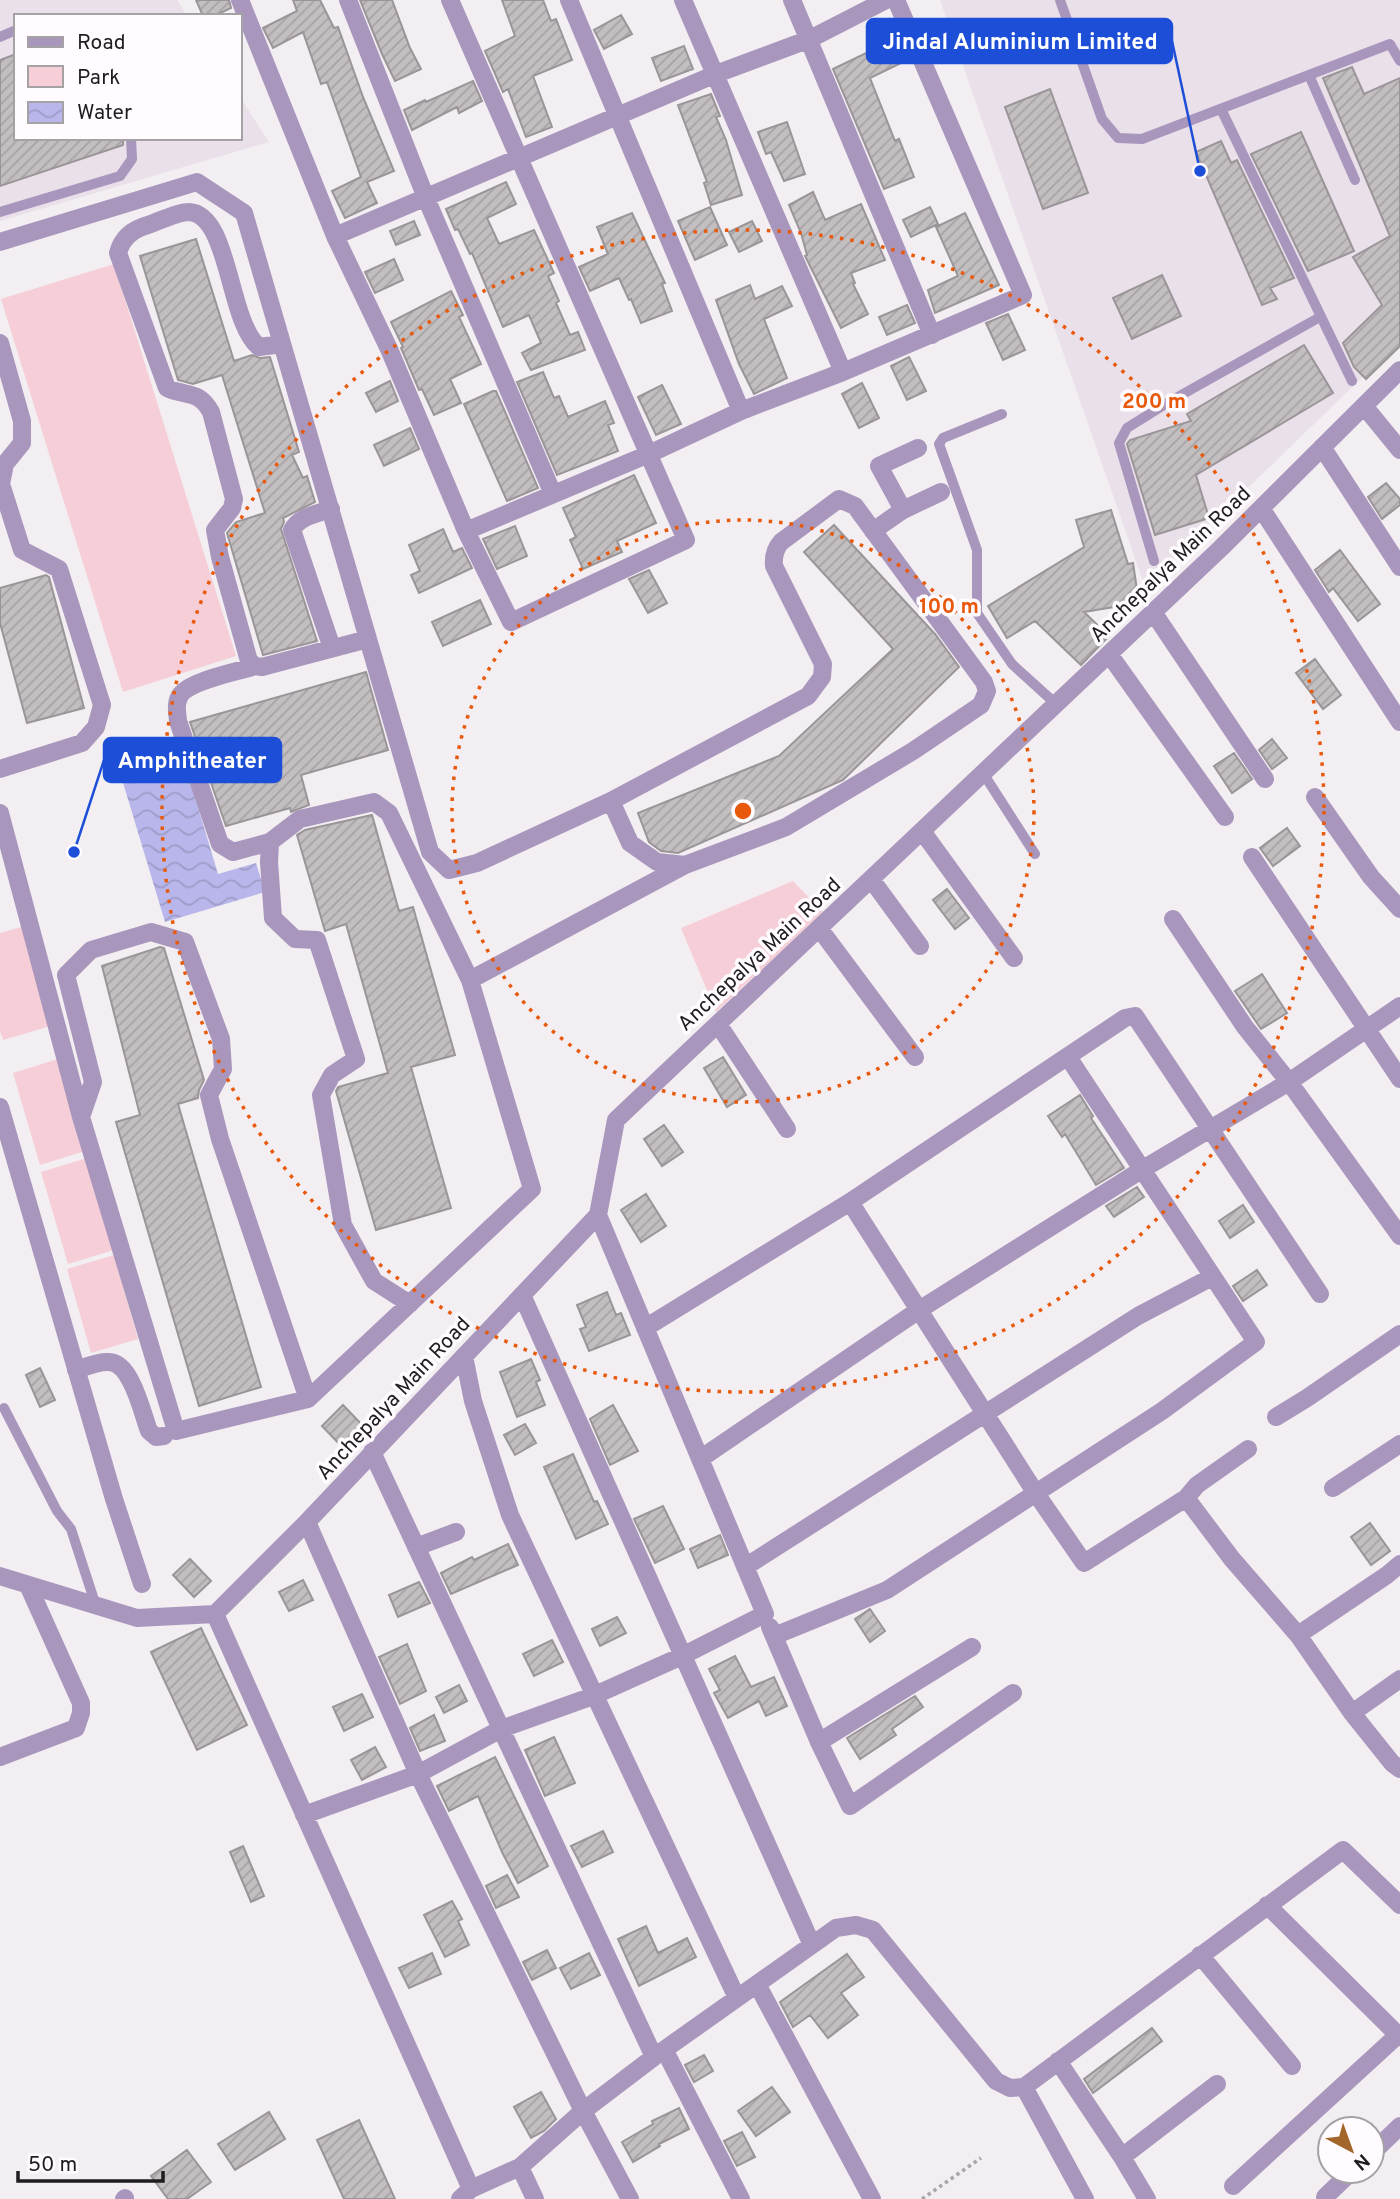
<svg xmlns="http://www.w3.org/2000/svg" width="1400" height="2199" viewBox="0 0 1400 2199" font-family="Overpass,sans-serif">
<defs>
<pattern id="water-waves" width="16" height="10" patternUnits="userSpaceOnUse" patternTransform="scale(1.75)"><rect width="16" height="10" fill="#b8b6ea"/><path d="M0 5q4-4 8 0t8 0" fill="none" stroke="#9e9cc8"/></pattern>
<pattern id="building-hatch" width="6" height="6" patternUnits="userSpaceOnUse" patternTransform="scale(1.75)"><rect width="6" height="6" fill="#c3bec0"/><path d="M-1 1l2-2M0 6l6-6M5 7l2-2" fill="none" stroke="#a7a3a5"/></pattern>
</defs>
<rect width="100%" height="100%" fill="#f2eef2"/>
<path fill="#eae0ea" d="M0,0h177l10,16h-171v122h224v-41l29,45 -269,79z
M940,0h460v341l-255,246z"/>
<path fill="#f6ced7" d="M114,264l122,392 -113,36 -122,-393z
M793,881l30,31 -107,100 -35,-84z
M25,926l29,99 -51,15 -3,-9v-98z
M58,1059l27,92 -45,14 -27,-92z
M87,1158l27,92 -46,14 -27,-92z
M114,1255l24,84 -47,14 -24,-84z"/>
<path fill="url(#water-waves)" d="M177,737l41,137 38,-11 9,29 -100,30 -50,-166z"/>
<path fill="url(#building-hatch)" stroke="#9a9598" stroke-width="2" d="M196,0h33l2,8 -17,8h-11z
M293,0h27l14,28 4,-1 25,70 31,74 -27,11 10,21 -32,15 -13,-27 29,-14 -34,-95 -6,2 -18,-52 -30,16 -10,-20 34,-17z
M360,0h32l18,48 11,21 -26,12 -13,-27z
M502,0h41l8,21 5,-2 16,41 -39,16 19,51 -26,10 -18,-48 -5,3 -18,-41 30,-15z
M621,15l11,19 -28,15 -10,-19z
M891,41l10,22 -31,15 25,63 4,-2 15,38 -30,12 -51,-120z
M684,46l9,23 -32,12 -9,-23z
M16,54v84h107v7l-123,41v-126z
M1352,67l12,27 36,-16v268l-34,33 -12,-12 -11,-24 39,-38 -29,-48 37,-21 -67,-158z
M473,81l9,20 -23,12 -2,-6 -45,23 -8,-20 21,-10 1,2z
M1050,89l38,104 -45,16 -38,-102z
M711,94l9,22 -4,1 10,23 16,55 -31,10 -7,-22 3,-1 -29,-77z
M787,122l18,52 -21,7 -13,-29 -5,2 -8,-22z
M1301,132l53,119 -46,20 -57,-117z
M1221,141l10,22 6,-3 57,118 -24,10 7,11 -15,6 -66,-153z
M506,182l10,22 -29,14 12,26 35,-14 20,43 -6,3 11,25 -3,2 14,32 8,-3 7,18 -54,20 -9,-17 19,-10 -12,-28 -26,12 -31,-74 -2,1 -12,-25 -3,1 -9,-21z
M813,192l12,28 36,-16 24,56 -34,13 4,10 -2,1 15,30 -27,14 -36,-72 2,-1 -6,-22 -12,-28z
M710,207l17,38 -32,15 -17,-39z
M930,207l8,17 -27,13 -8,-17z
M632,213l33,70 -3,1 10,27 -31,12 -10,-24 -2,1 -10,-22 -29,13 -11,-24 29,-13 -11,-27z
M965,213l34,72 -64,28 -7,-23 30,-14 -22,-49z
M414,221l6,14 -24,10 -6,-14z
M752,221l10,20 -23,11 -10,-20z
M196,239l38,122 18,-6 8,3 10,-1 29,95 -7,3 11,23 4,-2 8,26 -32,16 1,4 -3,7 36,112 -54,14 -36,-122 9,-11 29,-9 -43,-138 -29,9 -15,-4 -38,-124z
M394,259l9,21 -28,13 -10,-21z
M1162,275l19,41 -49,23 -19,-41z
M750,285l5,14 27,-13 10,20 -28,13 23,59 -33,16 -15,-30 -23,-64z
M451,291l12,24 -4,2 22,47 -31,15 11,24 -27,12 -12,-26 -3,1 -18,-42 2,-1 -12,-25z
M907,305l8,18 -28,12 -8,-18z
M1008,314l17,36 -22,10 -17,-37z
M1304,345l29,48 -137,82 13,43 -54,17 -28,-91 3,-4 61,-19 -4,-7z
M909,357l17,34 -19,9 -16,-34z
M543,372l11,26 5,-2 9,21 37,-16 9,22 -6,2 10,26 -61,24 -40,-93z
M390,381l8,20 -22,11 -10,-19z
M862,383l17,35 -20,10 -17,-34z
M662,385l19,39 -25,11 -18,-38z
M493,391h3l42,97 -31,13 -43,-97z
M410,428l9,21 -35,17 -10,-21z
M634,475l22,48 -39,18 5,11 -39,17 -13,-29 6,-3 -13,-29z
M1386,483l14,16v6l-18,14 -14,-22z
M1111,510l17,54 5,-1 6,40 -55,9 25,24 -28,29 -46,-44 -28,17 -19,-32 96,-59 -8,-27z
M834,525l101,109 24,33 -116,113 -165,73 -17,-2 -12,-9 -11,-29 141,-57 114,-107 -89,-97z
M515,526l12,30 -30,13 -14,-30z
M443,529l10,23 9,-4 10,20 -53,25 -8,-18 9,-4 -11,-26z
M1340,550l40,54 -22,17 -25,-33 -4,4 -14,-22z
M649,570l18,33 -19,10 -19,-34z
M46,575l3,2 35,131 -57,15 -27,-100v-35z
M480,600l11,24 -48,22 -11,-24z
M1315,659l26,36 -18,14 -27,-36z
M366,672l22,78 -87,25 8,30 -18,7 -1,-4 -64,18 -36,-104z
M1272,739l15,19 -15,11 -13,-19z
M1234,753l18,26 -20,14 -18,-27z
M372,815l27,96 14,-4 42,148 -44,12 40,141 -75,22 -40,-139 2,-4 50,-14 -42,-149 -21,7 -28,-96 8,-5z
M1287,828l13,18 -27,20 -13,-18z
M947,889l22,29 -14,11 -22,-29z
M160,947l4,1 40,132 -5,10 -1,8 -20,6 83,283 -62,19 -83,-284 24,-7 -38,-149z
M1262,974l25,39 -26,16 -26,-38z
M723,1057l23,38 -19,12 -23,-39z
M1080,1095l13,21 -2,2 33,50 -28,17 -31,-51 -3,3 -14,-21z
M664,1125l19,27 -21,14 -18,-27z
M1137,1187l7,10 -30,20 -8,-11z
M646,1194l20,32 -25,16 -20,-32z
M1243,1205l11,17 -24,16 -11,-17z
M1257,1270l10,15 -24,16 -10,-15z
M607,1292l9,23 5,-2 9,22 -41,16 -9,-22 6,-2 -9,-22z
M531,1359l9,21 -4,2 9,23 -28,12 -17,-45z
M40,1368l15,32 -15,7 -14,-32z
M343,1405l25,26 -22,20 -24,-25z
M613,1405l25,46 -28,14 -20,-46z
M525,1424l11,19 -21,12 -11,-20z
M573,1454l21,48 3,-1 11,23 -32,15 -32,-72z
M663,1506l21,43 -29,14 -21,-44z
M1370,1523l20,28 -19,14 -20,-28z
M720,1535l8,20 -30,13 -8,-19z
M508,1544l10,21 -67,29 -10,-21 31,-16 2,3z
M190,1559l21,22 -17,16 -21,-22z
M303,1580l10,20 -24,11 -10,-19z
M419,1582l11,21 -32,14 -9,-22z
M870,1609l15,22 -15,11 -15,-23z
M617,1617l9,16 -26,13 -8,-17z
M201,1628l46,97 -50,25 -46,-98z
M552,1640l11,22 -29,14 -11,-22z
M407,1644l19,47 -26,13 -21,-47z
M735,1656l16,31 23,-10 13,29 -21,10 -7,-15 -31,17 -14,-25 6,-3 -11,-21z
M459,1685l8,16 -23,12 -8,-16z
M362,1694l11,23 -29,14 -11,-24z
M915,1696l8,11 -31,22 4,6 -36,24 -13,-21z
M434,1715l11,26 -25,10 -10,-23z
M554,1737l21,46 -30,13 -20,-46z
M375,1747l11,20 -24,13 -11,-20z
M495,1757l53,109 -30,17 -16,-31 -24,-56 -29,15 -12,-25z
M603,1831l10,21 -31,15 -11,-21z
M243,1846l21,50 -13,6 -21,-50z
M507,1875l12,22 -23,11 -10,-22z
M452,1901l10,18 -4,2 11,24 -24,12 -21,-42z
M646,1926l12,27 29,-15 9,19 -57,29 -21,-47z
M547,1950l9,18 -24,12 -9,-18z
M432,1953l9,21 -32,14 -10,-20z
M589,1953l11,22 -29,14 -11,-21z
M847,1954l17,23 -23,16 17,22 -30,23 -18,-23 -17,12 -13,-25z
M1152,2028l10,13 -69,52 -9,-14z
M704,2055l9,16 -19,11 -9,-17z
M772,2087l18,25 -34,24 -18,-25z
M541,2092l15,27 -12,12 -13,7 -17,-31z
M679,2108l10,21 -30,15 1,2 -27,16 -11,-20 31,-18 -1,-3z
M269,2112l16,27 -50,31 -17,-26z
M359,2120l36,79h-51l-27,-59z
M742,2132l13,25 -18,9 -13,-25z
M187,2150l24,32 -24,17h-19l-17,-23z"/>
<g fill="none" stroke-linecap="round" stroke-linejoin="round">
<path stroke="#aaa7aa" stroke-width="3.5" stroke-dasharray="3.5 3.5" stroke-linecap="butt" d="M922,2199l59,-41"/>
<path stroke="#a896bd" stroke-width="10" d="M1060,0l42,119 16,19 24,1 248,-95 10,17
M0,37l16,-7
M1309,75l46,105
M1221,109l131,272
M0,212l120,-36 12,-17 -1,-21
M1002,414l-59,24 -4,6 38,106v63l35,51 44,40
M1154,561l-35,-118 8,-15 40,-25 153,-86
M983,773l52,81
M4,1408l53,103 14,18 25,77"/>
<path stroke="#a896bd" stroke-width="18" d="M240,0l95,236 54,113 77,182 45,91 175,-82 -236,-540
M348,0l78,198 127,296
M569,0l172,411
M683,0l160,372
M792,0l140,335
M335,236l381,-162 94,-35 76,-39
M0,242l197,-60 47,31 186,639 19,18 28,-7 134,-62 19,42 27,19 28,3 101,-38 127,-76 68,-46 6,-14 -3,-9 -129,-176 -16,-7 -58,43c-6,7 -8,14 -7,24l49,98 -1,13 -14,19 -197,105
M0,343l22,78v22l-17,21 -4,20 21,66 37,19 43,136 -6,22 -14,16 -82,26
M282,344l-23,3c-31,-25 -29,-133 -70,-135 -12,0 -29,9 -41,13 -15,4 -26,13 -30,28l49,135c20,9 32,2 44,24l23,87 -2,9 -17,22 5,27 29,104 6,5 7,1 106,-28
M1364,406l36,44
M1322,447l78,120
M918,448l-39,18 24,44 38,-18
M1261,508l139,214
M331,509c-14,5 -31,7 -39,21l40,118
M466,531l183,-77 92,-43 102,-39 180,-77 -127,-295
M873,531l30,-21
M1153,612l112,167
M1109,654l116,163
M255,666c-18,6 -63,14 -74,28 -6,8 -4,17 -3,27l42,123 13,8 37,-10
M1315,797l56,80 29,32
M0,813l81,304 95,314 132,-32 224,-210 -62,-209 -81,-167 -15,-11 -74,17 -30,23 -1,20 4,56 22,21 22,1 39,119 -24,16 -11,20 22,130 31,56 36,23
M922,831l92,127
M1252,857l148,222
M871,879l49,67
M1173,919l72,108 44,55 111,154
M819,928l96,129
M470,980l215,-115
M718,1024l69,105
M0,1107l114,392 28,85
M81,1117l12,-35 -27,-107 25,-25 60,-18 34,10 36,97 2,30 -14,26 11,44 88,260
M850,1202l275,-184 10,-2 185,278
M522,1295l290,650
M645,1328l205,-126 185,290 49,71 102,-65 46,61 66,76 54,78 40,50 8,6
M464,1356l9,45 37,114 227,483
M76,1370c10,-3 22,-9 33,-8 22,0 33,50 40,69l7,6 8,-1
M1276,1417l31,-19 93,-64
M372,1452l282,605
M700,1459l219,-149 224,-141 146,-87 111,-76
M1333,1488l67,-44
M1186,1498l11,-13 51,-36
M307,1522l111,252 165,337 47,88
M416,1547l40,-15
M745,1567l393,-251 74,-39
M0,1576l137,42 78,-4
M215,1614l92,-92 291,-307 18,-95 605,-572 179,-178
M215,1614l256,575
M770,1627l49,115 31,64 163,-113
M1298,1635l89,-60 13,-11
M774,1636l113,-46 275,-179 94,-69 -188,-285
M1352,1713l48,-34
M819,1742l153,-95
M0,1757l76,-29 5,-15v-10l-53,-118
M304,1815l114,-41 83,-45 92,-33 89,-40 83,-42 -167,-399
M1267,1905l133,132
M1200,1955l92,111
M757,1984l115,215
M665,2051l76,148
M1058,2061l64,96 25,42
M1024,2087l61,112
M1372,2153l28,-27
M1122,2157l95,-73
M520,2167l15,32
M1233,2186l165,-151
M1325,2197l27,-26
M124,2199l1,-1
M460,2199l11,-10 49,-22 63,-56 71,-54 182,-129 20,-3 17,5 123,151 14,7 14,-1 319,-237 57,55"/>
</g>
<g fill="none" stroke="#e8590c" stroke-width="3.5" stroke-dasharray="3.5 7">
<circle cx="743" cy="811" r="291"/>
<circle cx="743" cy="811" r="581"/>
</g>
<g text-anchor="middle" stroke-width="7" stroke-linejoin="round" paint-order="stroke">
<g font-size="21" fill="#1f1d1f" stroke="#fffbff">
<text transform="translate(1170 564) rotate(-44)" y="7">Anchepalya Main Road</text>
<text transform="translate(759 954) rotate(-43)" y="7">Anchepalya Main Road</text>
<text transform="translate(393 1398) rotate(-47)" y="7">Anchepalya Main Road</text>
</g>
</g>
<circle cx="743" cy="811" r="10" fill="#e8590c" stroke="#fffbff" stroke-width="3.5"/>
<g font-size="21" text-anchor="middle" font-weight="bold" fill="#e8590c" stroke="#fffbff" stroke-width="7" stroke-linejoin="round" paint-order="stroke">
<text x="1154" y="408">200 m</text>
<text x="949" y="613">100 m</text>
</g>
<path fill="none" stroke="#1d4ed8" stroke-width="2.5" d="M1200 171L1172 41M74 852L104 760"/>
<g fill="#1d4ed8" stroke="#fffbff" stroke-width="2.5">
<circle cx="1200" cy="171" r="7"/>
<circle cx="74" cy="852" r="7"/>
</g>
<g fill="#1d4ed8" stroke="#1d4ed8" stroke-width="2.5">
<rect x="867" y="19" width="305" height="44" rx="7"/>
<rect x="104" y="738" width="177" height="44" rx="7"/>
</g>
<g font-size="23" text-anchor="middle" font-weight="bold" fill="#fff">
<text x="1020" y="49">Jindal Aluminium Limited</text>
<text x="192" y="768">Amphitheater</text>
</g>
<rect x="14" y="14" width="228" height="126" fill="#fffbff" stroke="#a5a2a5" stroke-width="2"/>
<rect x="28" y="37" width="35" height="10" fill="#a896bd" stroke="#a5a2a5" stroke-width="2"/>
<text x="77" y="49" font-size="21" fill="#1f1d1f">Road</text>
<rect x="28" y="66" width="35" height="21" fill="#f6ced7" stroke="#a5a2a5" stroke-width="2"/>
<text x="77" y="84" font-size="21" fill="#1f1d1f">Park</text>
<rect x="28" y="102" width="35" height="21" fill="url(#water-waves)" stroke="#a5a2a5" stroke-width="2"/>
<text x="77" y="119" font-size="21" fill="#1f1d1f">Water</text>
<g transform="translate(1351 2150) rotate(139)"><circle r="33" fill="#fffbff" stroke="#a5a2a5" stroke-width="2"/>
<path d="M0-5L12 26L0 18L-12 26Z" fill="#a3662a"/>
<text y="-10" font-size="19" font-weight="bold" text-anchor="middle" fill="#1f1d1f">N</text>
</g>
<path d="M18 2171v10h145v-10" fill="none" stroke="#1f1d1f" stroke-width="3.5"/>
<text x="28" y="2171" font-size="21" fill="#1f1d1f" stroke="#fffbff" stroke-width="5" paint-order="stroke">50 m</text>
</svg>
